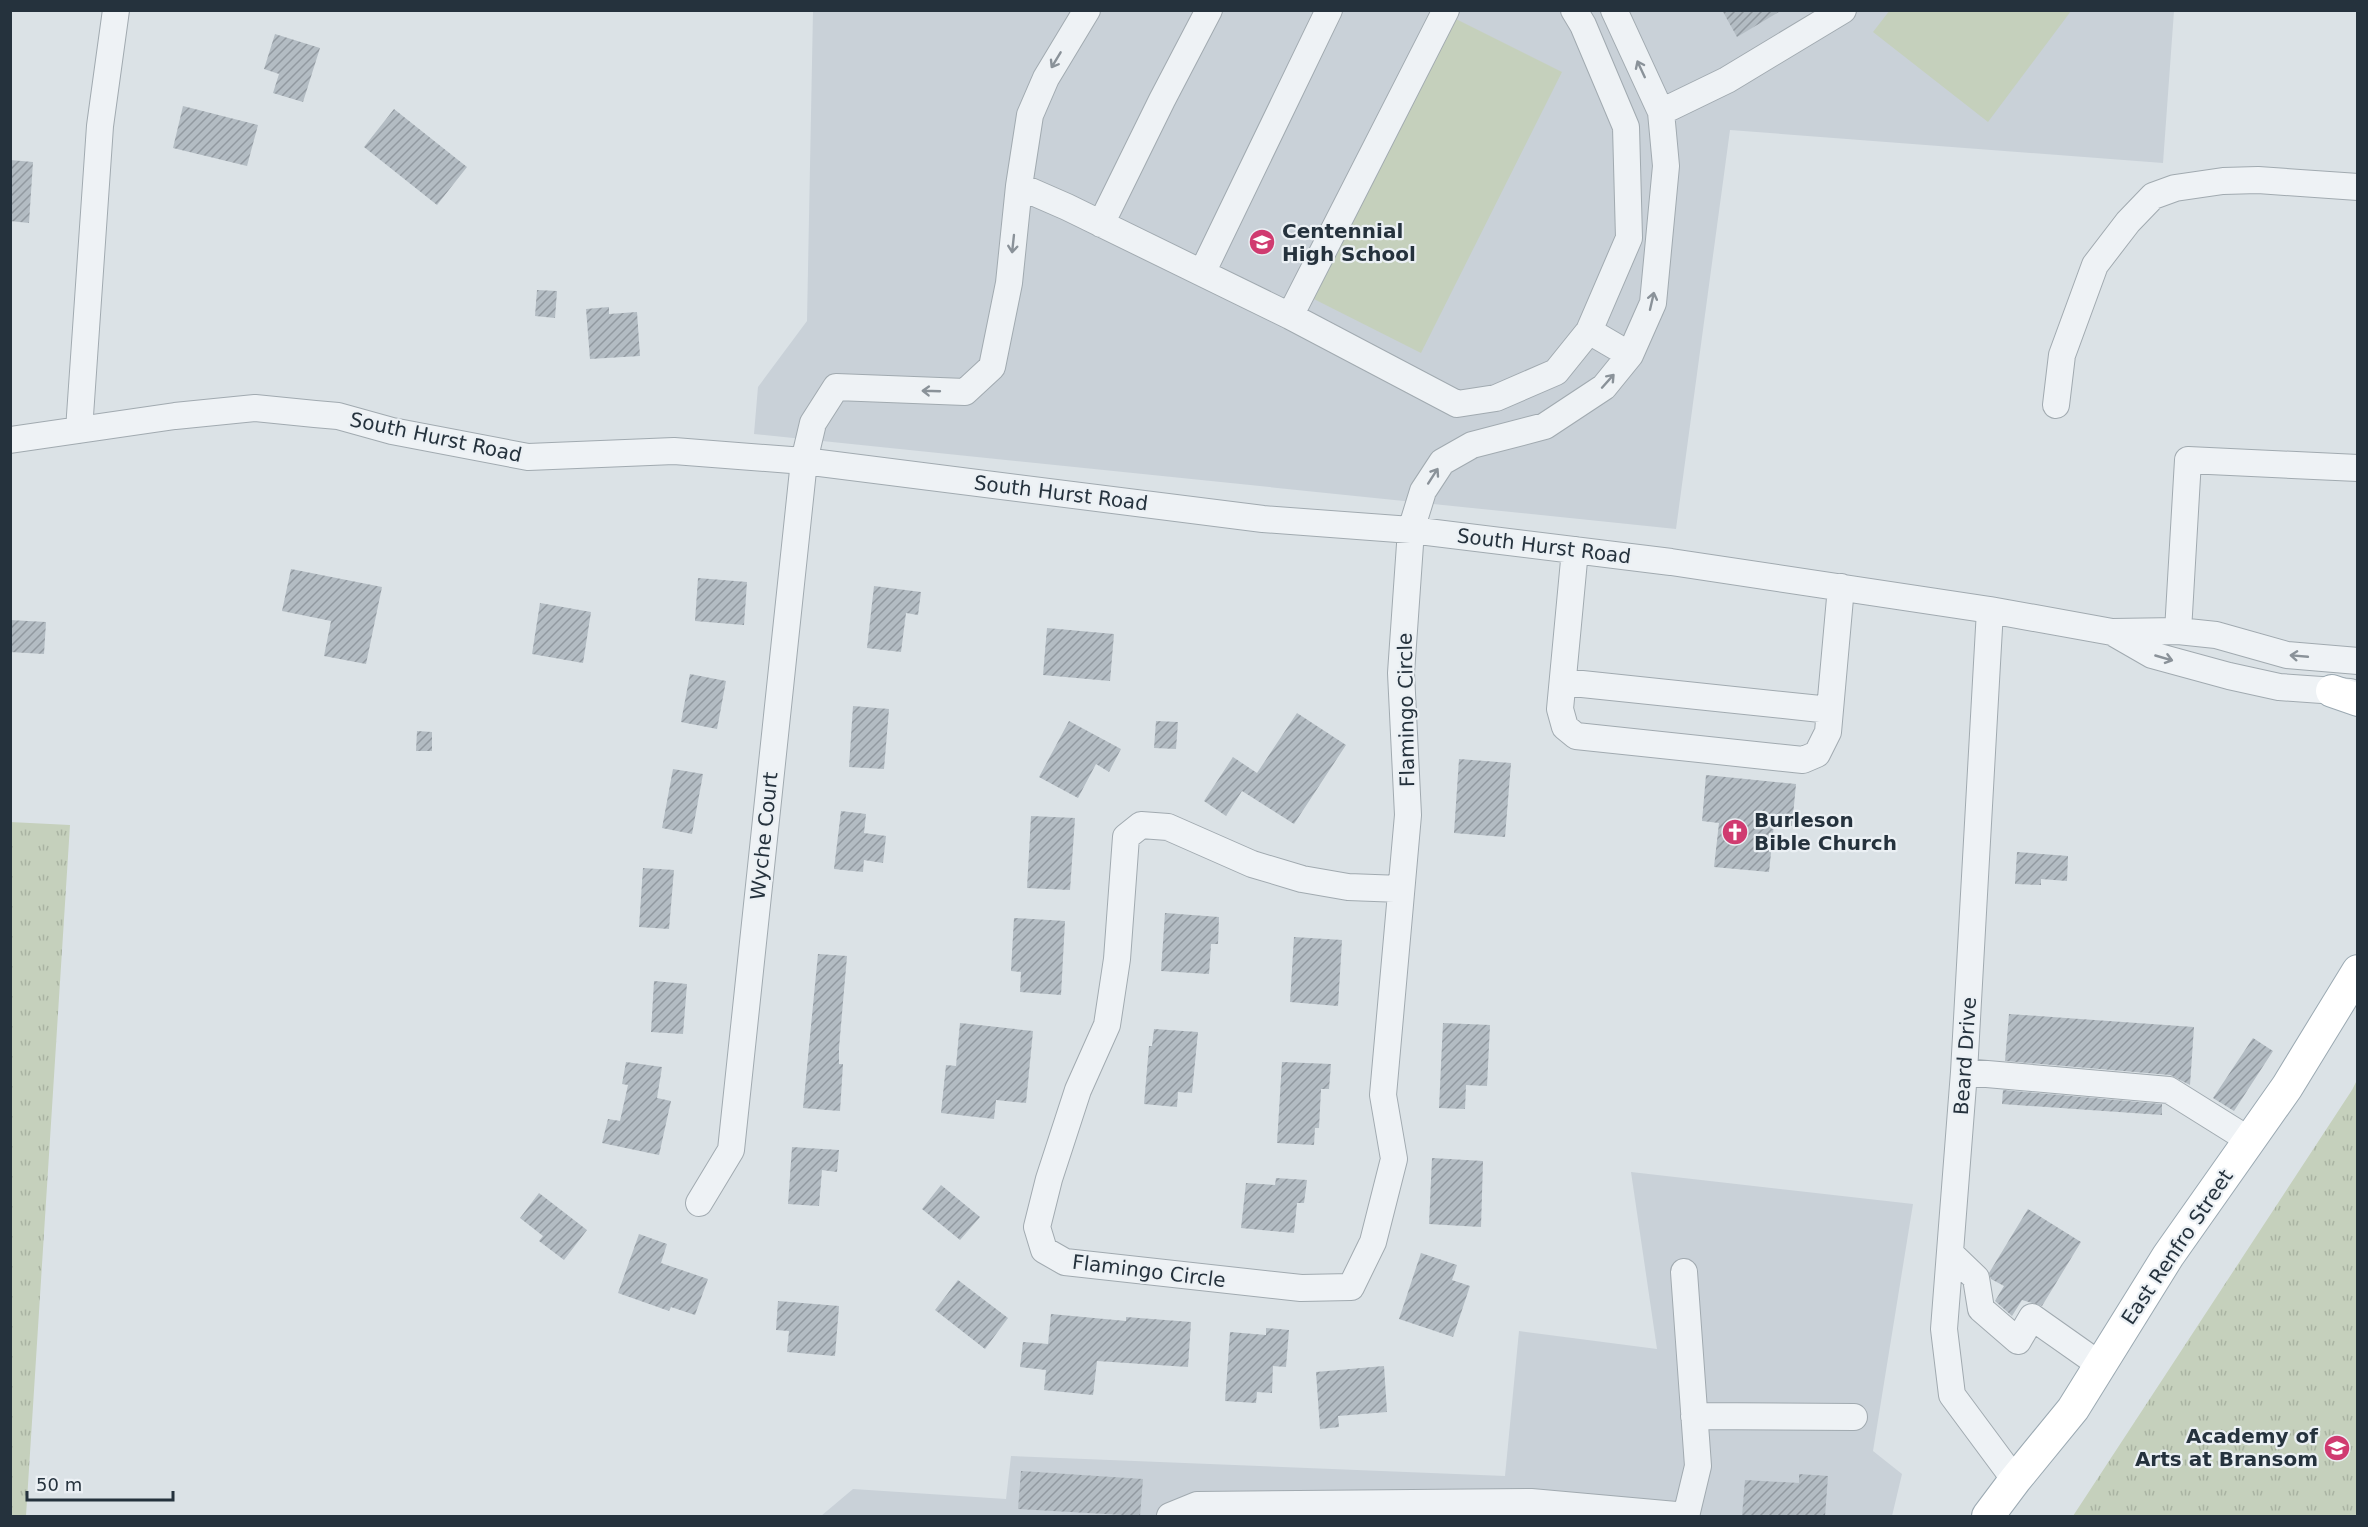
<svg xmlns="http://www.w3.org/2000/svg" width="2368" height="1527" viewBox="0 0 2368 1527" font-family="'DejaVu Sans',sans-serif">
<defs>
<pattern id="grass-tufts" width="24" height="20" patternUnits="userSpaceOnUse" patternTransform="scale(1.5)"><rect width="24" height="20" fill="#c5d0bc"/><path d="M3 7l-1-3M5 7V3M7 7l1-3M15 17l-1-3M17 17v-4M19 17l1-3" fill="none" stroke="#a9b3a2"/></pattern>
<pattern id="building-hatch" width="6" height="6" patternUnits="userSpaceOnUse" patternTransform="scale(1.5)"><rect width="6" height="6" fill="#b3bcc3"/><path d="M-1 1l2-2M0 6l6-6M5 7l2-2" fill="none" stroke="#9199a0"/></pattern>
</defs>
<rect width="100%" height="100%" fill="#dbe2e6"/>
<path fill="#c9d1d8" d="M813,11h1361l-11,152 -433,-33 -54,399 -922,-95 4,-47 49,-66z
M1631,1172l282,32 -40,247 29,23 -10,42h-1071l32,-27 153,10 5,-43 494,20 14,-145 138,18z"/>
<path fill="url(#grass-tufts)" d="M10,822l60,3 -44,691h-16z
M2357,1080v436h-284l279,-426z"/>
<path fill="#c5d0bc" d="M1890,10h181v1l-83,111 -115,-90z
M1440,11l122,61 -141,281 -127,-64z"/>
<path fill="url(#building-hatch)" d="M1722,10h60l-45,27z
M275,34l45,14 -17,54 -30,-9 6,-19 -15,-5z
M183,106l75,19 -11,41 -74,-18z
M394,109l73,58 -30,38 -73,-58z
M10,160l23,2 -4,61 -19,-2z
M537,290l20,1 -2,27 -20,-2z
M609,307v7l28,-2 3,44 -50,3 -4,-50z
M291,569l91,18 -16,77 -42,-8 7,-35 -49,-10z
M698,578l49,4 -3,43 -49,-4z
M874,586l47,6 -3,23 -12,-2 -5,39 -34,-4z
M540,603l51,9 -8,51 -51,-9z
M10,620l36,2 -2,32 -34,-2z
M1047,628l67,6 -4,47 -67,-6z
M690,674l36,7 -9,48 -36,-7z
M853,706l36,3 -5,60 -35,-2z
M1297,713l49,32 -52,79 -52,-33 -16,25 -22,-15 29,-44 24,16z
M1069,721l52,28 -12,23 -13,-8 -18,34 -39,-21z
M1156,721l22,1 -2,27 -22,-1z
M417,731l15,1v19h-16z
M1459,759l52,4 -6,74 -51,-4z
M673,769l30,5 -11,60 -30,-6z
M1706,775l90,9 -4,42 -18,-2 -5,48 -55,-5 5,-44 -17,-2z
M841,811l25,3 -2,19 22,3 -3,27 -19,-3 -1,12 -29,-3z
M1031,816l44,2 -5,72 -43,-2z
M2017,852l51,4 -1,25 -26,-2v6l-26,-1z
M643,868l31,2 -5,59 -30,-2z
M1165,913l54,4 -1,27h-7l-2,30 -48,-3z
M1014,918l51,3 -4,74 -41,-3 1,-20 -10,-1z
M1294,937l48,3 -4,66 -48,-4z
M818,954l29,2 -8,92v16h4l-3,47 -37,-3z
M654,981l33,3 -4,50 -32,-2z
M2009,1014l185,13 -4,58 -20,-10 -165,-14z
M960,1023l73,8 -7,72 -30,-3 -2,19 -53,-6 5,-48 10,1z
M1443,1023l47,2 -3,61 -21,-1 -1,24 -26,-1z
M1154,1029l44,3 -6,61 -14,-1 -1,15 -33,-3 5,-58h3z
M2253,1038l20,13 -39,60 -21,-13z
M626,1062l36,5 -5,31 14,3 -12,54 -57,-12 6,-24 12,2 8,-36 -6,-1z
M1282,1062l49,2 -2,25h-8l-2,39h-4l-1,17 -37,-2z
M2003,1090l159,14v11l-160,-11z
M792,1147l47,3 -2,22 -15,-2 -3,36 -31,-2z
M1432,1158l51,3 -2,66 -52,-3z
M1276,1178l31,2 -3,23h-7l-3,30 -53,-5 5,-45 29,2z
M941,1185l39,32 -20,23 -38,-31z
M539,1193l48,37 -23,30 -25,-19 4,-5 -23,-18z
M2028,1209l53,33 -39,64 -20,-6 -10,16 -17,-15 9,-15 -13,-7 -2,-6z
M639,1234l28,10 -6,19 47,16 -13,36 -24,-8 -2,4 -51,-18z
M1421,1253l36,12 -5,15 18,6 -17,51 -54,-18z
M958,1280l50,38 -23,31 -50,-39z
M778,1301l61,5 -4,50 -48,-4 2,-21 -13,-1z
M1051,1314l75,7v-4l65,5 -3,45 -91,-6 -4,34 -49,-5 2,-20 -26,-3 3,-25 25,2z
M1266,1328l23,2 -3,37 -13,-1 -1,27 -15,-1 -1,11 -31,-2 5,-69 36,3z
M1384,1366l3,46 -49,4 1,11 -19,2 -4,-57z
M1021,1471l122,8 -3,37 -122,-7z
M1799,1474l29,2 -3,40h-83l3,-36 54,3z"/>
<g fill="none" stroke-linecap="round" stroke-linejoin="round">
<defs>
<path id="minor" d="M1574,10l9,15 43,102 3,111 -40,93
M1661,112l66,-32 116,-70
M1019,186l48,21 223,109 167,88 39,-6 60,-26 33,-41 41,24
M1101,224l61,-124 47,-90
M1202,273l127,-263
M1290,316l156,-306
M2056,405l6,-50 33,-90 33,-43 25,-26 22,-8 48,-7 35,-1 100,7
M79,430l21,-304 16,-116
M10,440l165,-24 80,-8 60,6 23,2 54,15 136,26 146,-6 130,10 459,58 148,11 260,32 319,48 122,22 66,-1 38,4 71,20 71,6
M1575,550l-15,159 5,18 11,9 227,24 14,-6 11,-22 13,-145
M1990,610l-26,462 -20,257 8,66 63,85
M2178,631l10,-171 170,8
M2112,632l40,23 77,21 50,11 71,5
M1563,682l267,28
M1401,889l-53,-2 -46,-8 -50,-15 -84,-37 -27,-2 -15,12 -9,122 -10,66 -29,65 -29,89 -12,48 7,23 21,12 236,26 50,-1 22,-45 21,-83 -11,-64 25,-280 -7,-142 10,-143 12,-39 19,-29 30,-17 73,-19 59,-39 26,-32 23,-52 13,-137 -5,-54 -47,-102
M1964,1072l205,18 80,50
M699,1203l32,-53 73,-689 9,-38 23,-36 129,5 27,-25 17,-84 10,-97 11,-71 16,-37 41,-68
M1950,1253l26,25 5,31 37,32 14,-24 68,48
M1684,1272l14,194 -12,50
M1694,1416l160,1
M1170,1516l27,-11 334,-3 156,14"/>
<path id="major" d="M2332,691l26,9
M1988,1516l27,-36 58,-71 95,-153 119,-169 71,-116"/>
</defs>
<use href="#minor" stroke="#a1aab0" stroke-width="28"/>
<use href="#major" stroke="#9ba9b2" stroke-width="34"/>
<use href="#minor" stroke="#eef2f5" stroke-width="26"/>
<use href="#major" stroke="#fff" stroke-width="32"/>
</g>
<defs><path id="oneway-shaft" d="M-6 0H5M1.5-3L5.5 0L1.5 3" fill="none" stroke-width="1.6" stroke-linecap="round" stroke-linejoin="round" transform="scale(1.5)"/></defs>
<g stroke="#8a9299">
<use href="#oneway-shaft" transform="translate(1056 60) rotate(121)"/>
<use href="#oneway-shaft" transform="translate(1641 69) rotate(-115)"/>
<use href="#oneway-shaft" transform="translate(1013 244) rotate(96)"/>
<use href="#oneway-shaft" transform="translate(1652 301) rotate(-77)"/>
<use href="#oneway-shaft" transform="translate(1608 381) rotate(-48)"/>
<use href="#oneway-shaft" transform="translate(931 391) rotate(-178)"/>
<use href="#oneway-shaft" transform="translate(1433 476) rotate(-57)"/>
<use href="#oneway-shaft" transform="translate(2299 656) rotate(-175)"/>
<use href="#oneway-shaft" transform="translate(2164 658) rotate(16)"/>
</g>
<defs>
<symbol id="school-disc" viewBox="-11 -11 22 22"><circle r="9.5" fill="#d03b70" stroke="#ebf0f4"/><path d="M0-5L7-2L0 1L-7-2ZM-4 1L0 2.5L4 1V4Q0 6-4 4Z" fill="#fff"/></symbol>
<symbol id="church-disc" viewBox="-11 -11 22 22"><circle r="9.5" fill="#d03b70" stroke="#ebf0f4"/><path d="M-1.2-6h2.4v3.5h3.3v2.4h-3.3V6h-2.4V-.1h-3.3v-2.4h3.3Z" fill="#fff"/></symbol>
</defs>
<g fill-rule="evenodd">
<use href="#school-disc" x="1247" y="227" width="30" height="30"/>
<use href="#church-disc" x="1720" y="817" width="30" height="30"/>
<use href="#school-disc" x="2322" y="1433" width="30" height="30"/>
</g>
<g text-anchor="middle" stroke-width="4.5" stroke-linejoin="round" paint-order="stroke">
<g font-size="20" font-weight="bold" fill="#25323d" stroke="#ebf0f4" text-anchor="start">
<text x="1282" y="238">Centennial<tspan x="1282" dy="23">High School</tspan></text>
<text x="1754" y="827">Burleson<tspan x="1754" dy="23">Bible Church</tspan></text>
<text x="2318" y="1443" text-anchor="end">Academy of<tspan x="2318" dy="23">Arts at Bransom</tspan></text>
</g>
<g font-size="20" fill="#25323d" stroke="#ebf0f4">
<text transform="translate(436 437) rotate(12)" y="7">South Hurst Road</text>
<text transform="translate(1061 493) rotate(7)" y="7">South Hurst Road</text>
<text transform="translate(1544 546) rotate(7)" y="7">South Hurst Road</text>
<text transform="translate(1406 710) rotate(-91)" y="7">Flamingo Circle</text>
<text transform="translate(764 836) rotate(-84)" y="7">Wyche Court</text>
<text transform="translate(1965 1056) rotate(-86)" y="7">Beard Drive</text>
<text transform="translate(2177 1247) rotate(-56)" y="7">East Renfro Street</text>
<text transform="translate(1149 1271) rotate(7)" y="7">Flamingo Circle</text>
</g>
</g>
<rect width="2368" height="1527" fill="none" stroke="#25323d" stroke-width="24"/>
<path d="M27 1491v9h146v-9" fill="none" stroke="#25323d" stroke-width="3"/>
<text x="36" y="1491" font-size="18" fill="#25323d" stroke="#ebf0f4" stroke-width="4.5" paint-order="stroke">50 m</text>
</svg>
